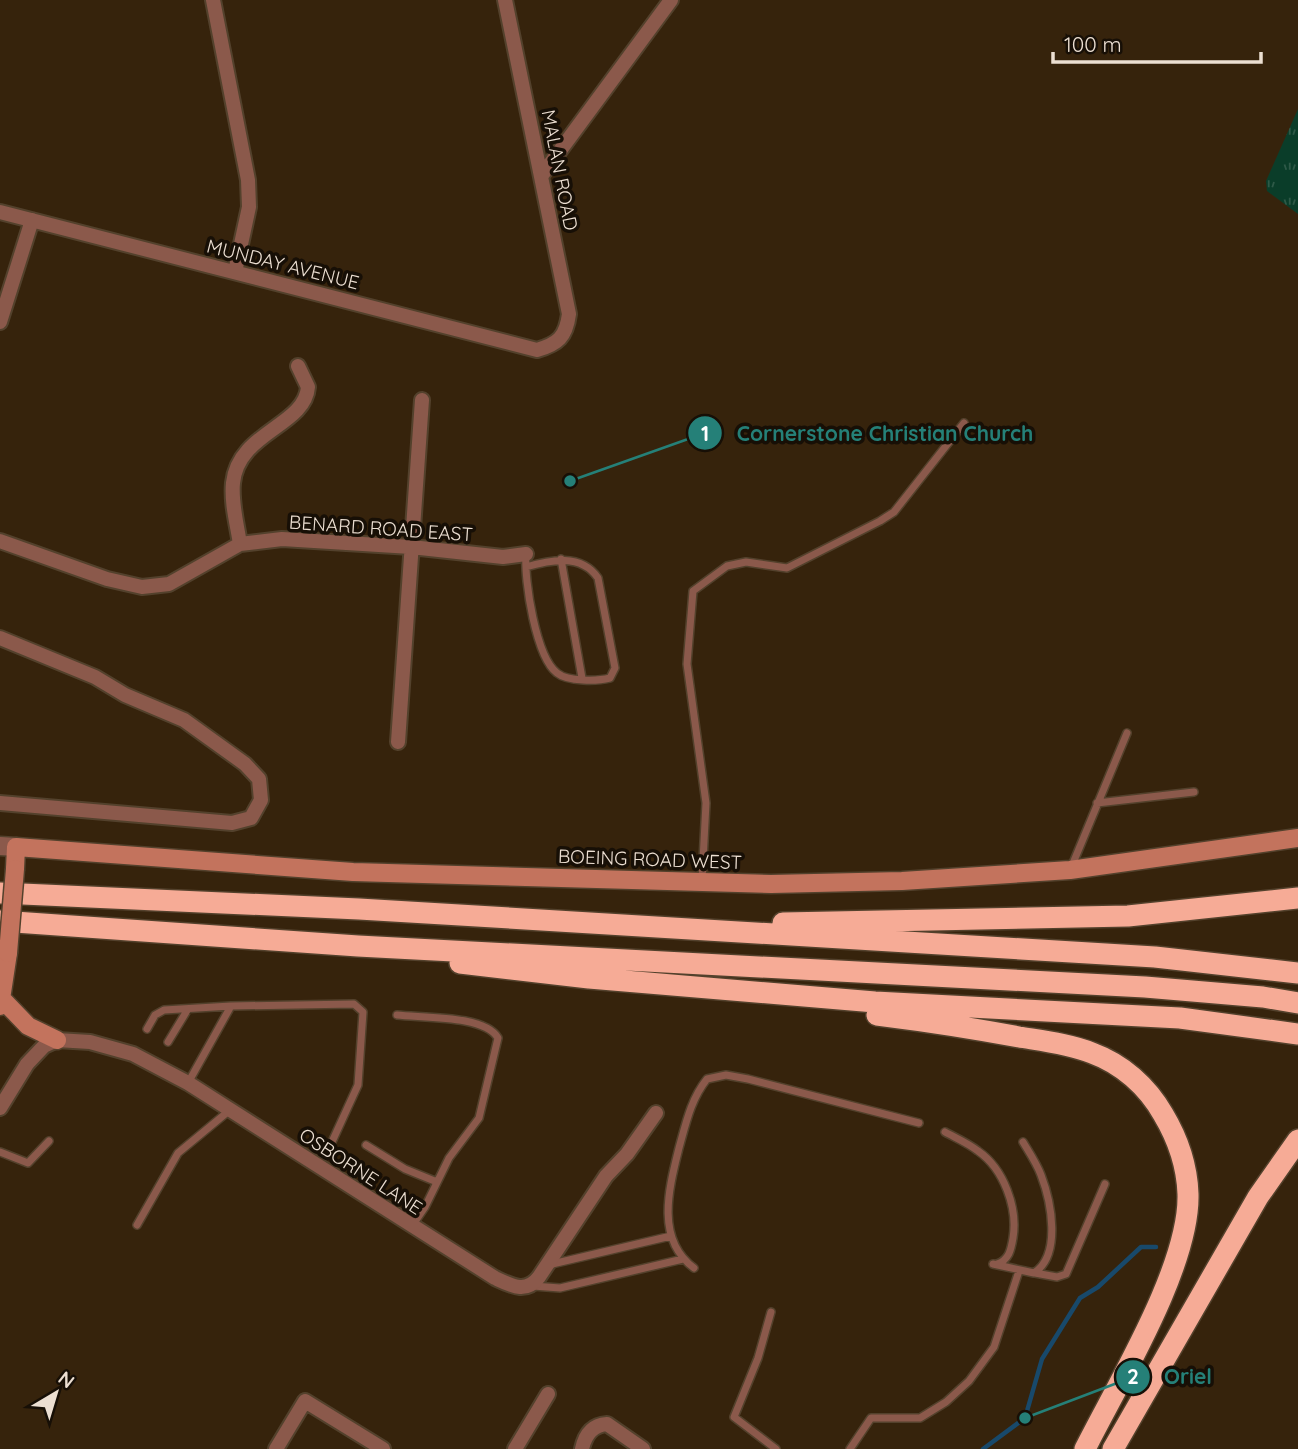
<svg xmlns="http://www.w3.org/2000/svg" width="1298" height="1449" viewBox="0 0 1298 1449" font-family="Quicksand,sans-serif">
<defs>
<pattern id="park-tufts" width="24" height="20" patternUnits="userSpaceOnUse" patternTransform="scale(1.75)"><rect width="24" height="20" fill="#0a3d29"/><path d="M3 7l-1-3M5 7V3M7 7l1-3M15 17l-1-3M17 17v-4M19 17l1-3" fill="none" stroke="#2e5947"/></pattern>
</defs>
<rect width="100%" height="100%" fill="#36230c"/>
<path fill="url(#park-tufts)" d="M1298,109v105l-31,-23 -1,-10z"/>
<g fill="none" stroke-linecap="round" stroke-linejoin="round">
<path stroke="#18496b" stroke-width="4.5" d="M983,1449l42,-31 17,-59 38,-61 18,-11 43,-40h15"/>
<defs>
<path id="service" d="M561,559l21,119
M526,567c24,-7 55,-14 72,11l17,90 -5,10c-12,3 -42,4 -53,-5 -21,-16 -33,-92 -31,-119
M1097,803l97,-11
M1071,868l56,-135
M702,880l4,-77 -19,-139 6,-73 34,-25 19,-4 41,6 93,-47 14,-9 70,-89
M231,1006l123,-2 9,8 -5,73 -27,59
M397,1015c26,3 88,0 101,23l-19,80 -30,40 -24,49 -13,19
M147,1029l8,-14 9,-5 67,-4 -43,77
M168,1042l20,-33
M945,1132c11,6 23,11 33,19 26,18 40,57 35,87 -2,12 -4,22 -16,26
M366,1145l39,24 32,13
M0,1152l28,11 21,-22
M137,1225l41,-72 52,-43
M993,1264l41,9c28,-18 17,-72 7,-98 -4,-11 -12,-23 -18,-33
M548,1265l123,-29
M694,1268c-39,-29 -25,-80 -15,-120 7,-25 12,-49 28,-69l19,-4 22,4 171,44
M1035,1273l22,4 9,-3 39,-90
M533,1286l27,2 123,-29
M771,1312l-13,46 -24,59 42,32
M850,1449l21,-31h49l26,-16 23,-21 25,-34 25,-76"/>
<path id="minor" d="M213,0l35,180 1,27 -14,65
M542,175l129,-175
M0,212l537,138c21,-6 29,-13 32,-36l-64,-314
M0,322l32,-102
M0,541l107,38 35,8 27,-3 71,-40 42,-5 129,8 92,10 23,-3
M240,544c-3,-20 -9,-41 -7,-61 5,-51 72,-57 75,-96l-10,-21
M0,638l95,39 30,18 59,25 61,44 14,15 2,21 -10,18 -19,5 -232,-20
M398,742l24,-342
M0,1108l27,-44 17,-18 13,-6 33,2 43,12 55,29 307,195c17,8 31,16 44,-1l67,-101 21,-22 29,-41
M276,1449l29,-48 78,48
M515,1449l33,-55
M582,1449c3,-14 10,-24 25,-25l36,25"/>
<path id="tertiary" d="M0,846l16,1"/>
<path id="secondary" d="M15,869l1,-22 337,25 418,12 131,-3 168,-11 228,-32
M2,999l26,27 29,14
M0,1006l8,-53"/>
<path id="motorway" d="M0,893l359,16 796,48 143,16
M0,921l358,25 787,41 118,10 35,6
M783,923l345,-7 170,-18
M460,963l129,15 286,24 305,16 118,16
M877,1015c48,6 95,13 142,22 24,4 50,7 73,16 30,11 55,33 71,61 15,25 24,50 25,80 2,72 -70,189 -103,255
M1113,1449l145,-252 40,-57"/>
</defs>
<use href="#service" stroke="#53412c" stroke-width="10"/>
<use href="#minor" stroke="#53412c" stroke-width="18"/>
<use href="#tertiary" stroke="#53412c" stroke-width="21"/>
<use href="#secondary" stroke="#53412c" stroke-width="21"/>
<use href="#motorway" stroke="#53412c" stroke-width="24"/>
<use href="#service" stroke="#8b594b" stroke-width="7"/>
<use href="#minor" stroke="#8b594b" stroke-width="14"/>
<use href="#tertiary" stroke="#8b594b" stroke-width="18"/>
<use href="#secondary" stroke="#c3735d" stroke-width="18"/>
<use href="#motorway" stroke="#f6ab96" stroke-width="21"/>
<defs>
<path id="secondary-bridge" d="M8,953l7,-84"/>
</defs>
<use href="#secondary-bridge" stroke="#53412c" stroke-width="21" stroke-linecap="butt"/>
<use href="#secondary-bridge" stroke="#c3735d" stroke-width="18"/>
</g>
<g text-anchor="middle" stroke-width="7" stroke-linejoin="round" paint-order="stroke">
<g font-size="19" fill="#ecdfd2" stroke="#170f06">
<text transform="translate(560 170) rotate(79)" y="7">MALAN ROAD</text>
<text transform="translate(283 264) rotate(14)" y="7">MUNDAY AVENUE</text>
<text transform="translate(381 528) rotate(4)" y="7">BENARD ROAD EAST</text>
<text transform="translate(650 859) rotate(2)" y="7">BOEING ROAD WEST</text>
<text transform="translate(361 1171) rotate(33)" y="7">OSBORNE LANE</text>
</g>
</g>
<path fill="none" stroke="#258078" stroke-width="2.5" d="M570 481L705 433M1025 1418L1133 1377"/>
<g fill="#258078" stroke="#170f06" stroke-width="2.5">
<circle cx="570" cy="481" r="7"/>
<circle cx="1025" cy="1418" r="7"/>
<circle cx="705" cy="433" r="18"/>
<circle cx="1133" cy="1377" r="18"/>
</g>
<g font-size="21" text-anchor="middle" font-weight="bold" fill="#fff">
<text x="705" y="441">1</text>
<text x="1133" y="1384">2</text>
</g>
<g font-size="21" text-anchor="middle" font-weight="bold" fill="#258078" stroke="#170f06" stroke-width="7" stroke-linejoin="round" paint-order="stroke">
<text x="885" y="441">Cornerstone Christian Church</text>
<text x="1188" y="1384">Oriel</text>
</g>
<g transform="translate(56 1393) rotate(38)" stroke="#170f06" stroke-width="5" paint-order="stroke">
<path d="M0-5L12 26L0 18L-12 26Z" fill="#ecdfd2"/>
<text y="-10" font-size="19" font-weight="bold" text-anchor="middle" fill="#ecdfd2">N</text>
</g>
<path d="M1053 52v10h208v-10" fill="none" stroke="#ecdfd2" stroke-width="3.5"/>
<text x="1064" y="52" font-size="21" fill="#ecdfd2" stroke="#170f06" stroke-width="5" paint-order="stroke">100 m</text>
</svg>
